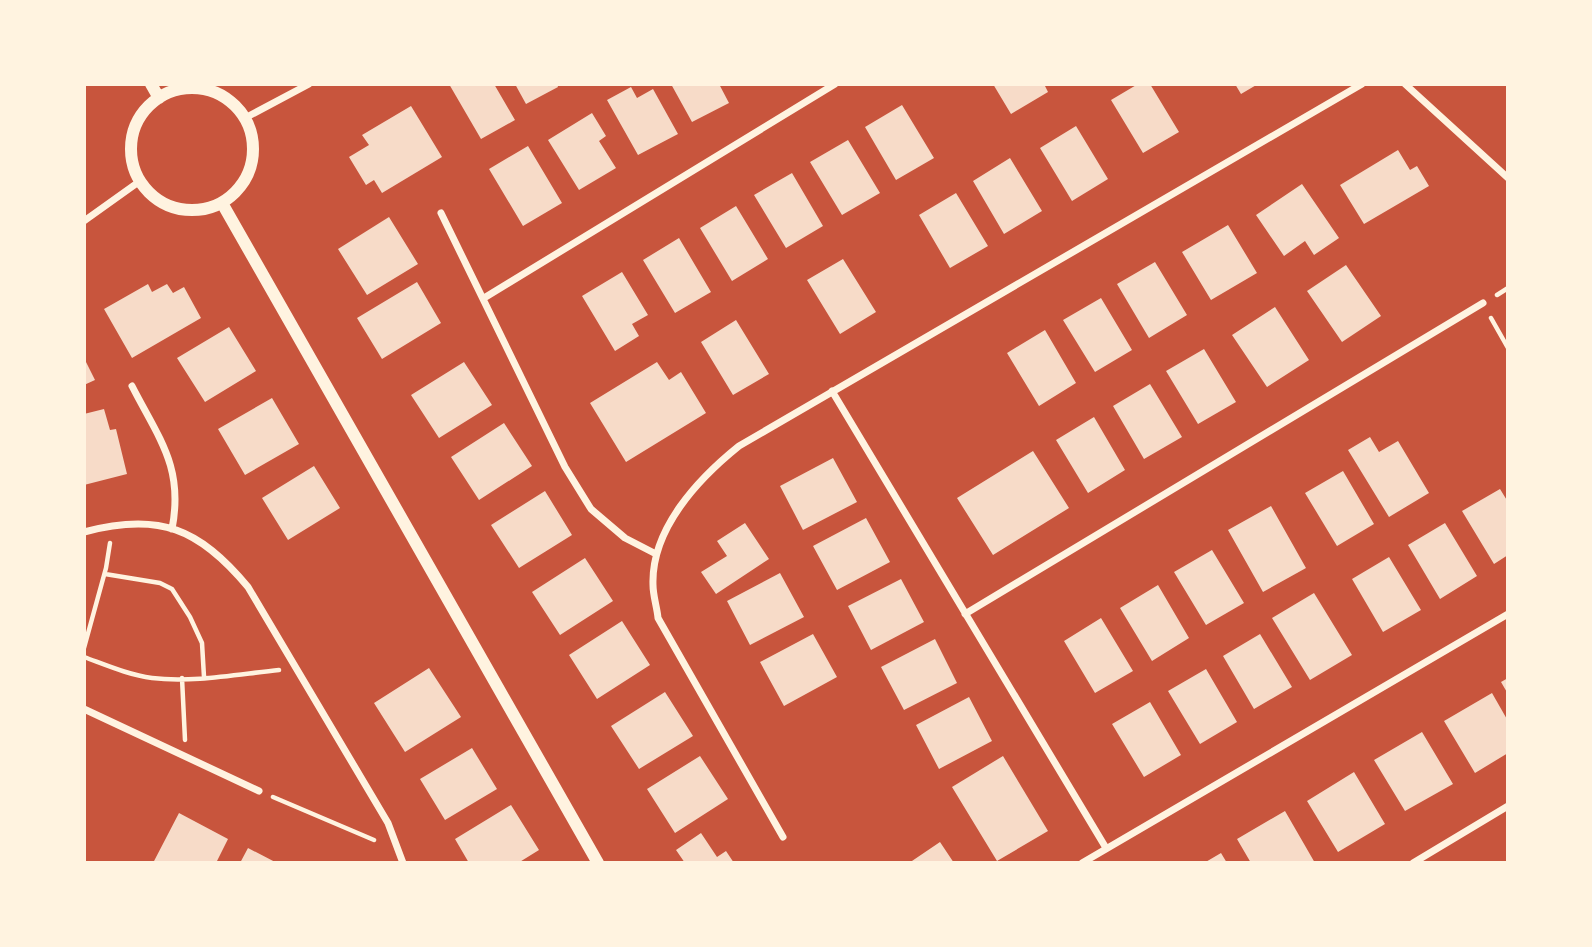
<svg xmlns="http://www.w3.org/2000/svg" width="1592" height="947" viewBox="0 0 1592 947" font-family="'Varela Round',sans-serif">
<rect width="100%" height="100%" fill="#c8553d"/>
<path fill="#f7dbc8" d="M449,84h45l21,36 -34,19z
M515,84h42l1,3 -32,17z
M671,84h48l10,19 -37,19z
M993,84h51l4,8 -37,22z
M1138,84h12l29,48 -36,21 -32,-53z
M1235,84h23l-17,10z
M631,87l6,11 16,-9 25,45 -40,21 -31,-55z
M902,105l32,53 -38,22 -31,-53z
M411,106l31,51 -60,36 -8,-13 -8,5 -17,-28 20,-12 -7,-10z
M592,113l14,23 -7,5 17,27 -37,22 -31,-50z
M1076,126l32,53 -36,22 -32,-53z
M848,140l32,53 -38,22 -32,-53z
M528,146l34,57 -39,23 -34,-57z
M1398,150l12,20 7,-4 12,20 -65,38 -24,-39z
M1010,158l32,53 -38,23 -31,-53z
M792,173l31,53 -37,22 -32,-53z
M1302,184l37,54 -25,17 -9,-14 -21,15 -28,-41z
M956,193l32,53 -38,22 -31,-53z
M736,206l32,53 -36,22 -32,-53z
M389,217l29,47 -51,31 -29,-46z
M1228,225l29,48 -46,27 -29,-48z
M679,238l32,54 -36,21 -32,-53z
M843,259l33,53 -36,22 -33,-54z
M1155,262l32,53 -38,23 -32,-54z
M1346,265l35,51 -39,26 -35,-51z
M622,272l26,43 -16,9 7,12 -24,15 -33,-55z
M417,282l24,41 -59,36 -25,-41z
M148,284l4,8 15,-8 6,9 11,-6 17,31 -69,40 -28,-49z
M1101,298l31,52 -37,22 -32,-52z
M1275,307l34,53 -42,27 -35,-52z
M736,320l33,54 -36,21 -32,-53z
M229,327l27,44 -51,31 -28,-44z
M1045,330l31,53 -37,23 -32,-53z
M1204,349l32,53 -38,22 -32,-53z
M84,358l11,22 -11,5z
M464,362l28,43 -53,33 -28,-43z
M657,362l12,18 12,-8 25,41 -80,49 -36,-59z
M1150,384l32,53 -38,22 -31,-53z
M272,398l27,46 -54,31 -27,-46z
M104,409l6,21 6,-1 11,45 -43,11v-71z
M1094,417l31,53 -37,23 -32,-53z
M504,423l28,43 -53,34 -28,-43z
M1370,437l9,15 19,-11 31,52 -40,24 -41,-67z
M1033,451l36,57 -76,47 -36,-57z
M833,458l24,44 -54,28 -23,-44z
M314,466l26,42 -52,32 -26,-42z
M1343,471l31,53 -37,22 -32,-53z
M1500,489l8,13v53l-14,9 -32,-53z
M545,491l27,44 -53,33 -28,-43z
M1271,506l35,62 -43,24 -35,-62z
M866,518l24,44 -53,28 -24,-44z
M745,523l24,36 -53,35 -15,-22 26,-16 -10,-15z
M1445,523l32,53 -37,23 -32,-54z
M1212,550l32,53 -38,22 -32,-53z
M1389,557l32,53 -38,22 -31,-53z
M585,558l28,43 -53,34 -28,-43z
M780,573l24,44 -54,28 -23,-44z
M901,579l23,43 -53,28 -23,-44z
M1158,585l31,53 -37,23 -32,-53z
M1314,593l38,62 -42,25 -38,-62z
M1101,618l32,53 -38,22 -31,-52z
M622,621l28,44 -53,34 -28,-44z
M813,634l24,43 -53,29 -24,-44z
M1260,634l32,53 -38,22 -31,-53z
M935,639l22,44 -53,27 -23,-43z
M429,668l32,49 -56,35 -31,-49z
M1206,669l31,53 -37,22 -32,-53z
M1508,678v16l-7,-12z
M665,692l28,44 -54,33 -28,-43z
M1492,693l16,28v32l-33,20 -31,-52z
M969,697l23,44 -53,28 -23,-44z
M1150,702l31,53 -37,22 -32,-53z
M1422,732l31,52 -48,27 -31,-51z
M472,748l25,41 -52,31 -25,-41z
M700,756l28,43 -53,34 -28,-44z
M1003,756l45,75 -51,30 -45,-74z
M1354,772l31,52 -47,28 -31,-51z
M511,805l28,45 -21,13h-49l-14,-24z
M1285,811l30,52h-64l-14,-24z
M179,813l49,26 -12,24h-63z
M701,833l16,24 9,-6 8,12h-49l-9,-13z
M940,842l14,21h-45z
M248,848l29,15h-37z
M1221,853l6,10h-23z"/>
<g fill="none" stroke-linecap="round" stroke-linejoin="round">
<path stroke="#fff3e0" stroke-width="4.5" d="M1497,295l11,-7
M1491,318l17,30
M105,574l55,9 12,6 18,28 12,26 2,34
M84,648l22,-80 4,-25
M84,657c22,8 45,18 68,21 40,5 87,-4 127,-8
M182,678l3,62
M273,797l101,43"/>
<path stroke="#fff3e0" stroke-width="7" d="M1405,84l103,94
M245,118l64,-34
M441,213l124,254 26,42 34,29 31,16
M84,221l56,-40
M484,298l351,-214
M132,386c27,53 52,81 40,143
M832,391l274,457
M84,532c75,-20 115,-4 164,55l140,236 15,40
M965,614l518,-311
M84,709l175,82
M783,837l-125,-219c-1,-11 -5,-22 -5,-33 -2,-56 45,-106 86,-139l623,-362
M1082,863l426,-249
M1413,863l95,-57"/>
<path stroke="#fff3e0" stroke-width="12" d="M151,84l8,14
M131 149a61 61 0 1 1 122 0a61 61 0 1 1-122 0Z
M222,203l376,660"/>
</g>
<rect width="1592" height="947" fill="none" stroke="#fff3e0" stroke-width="172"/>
</svg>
